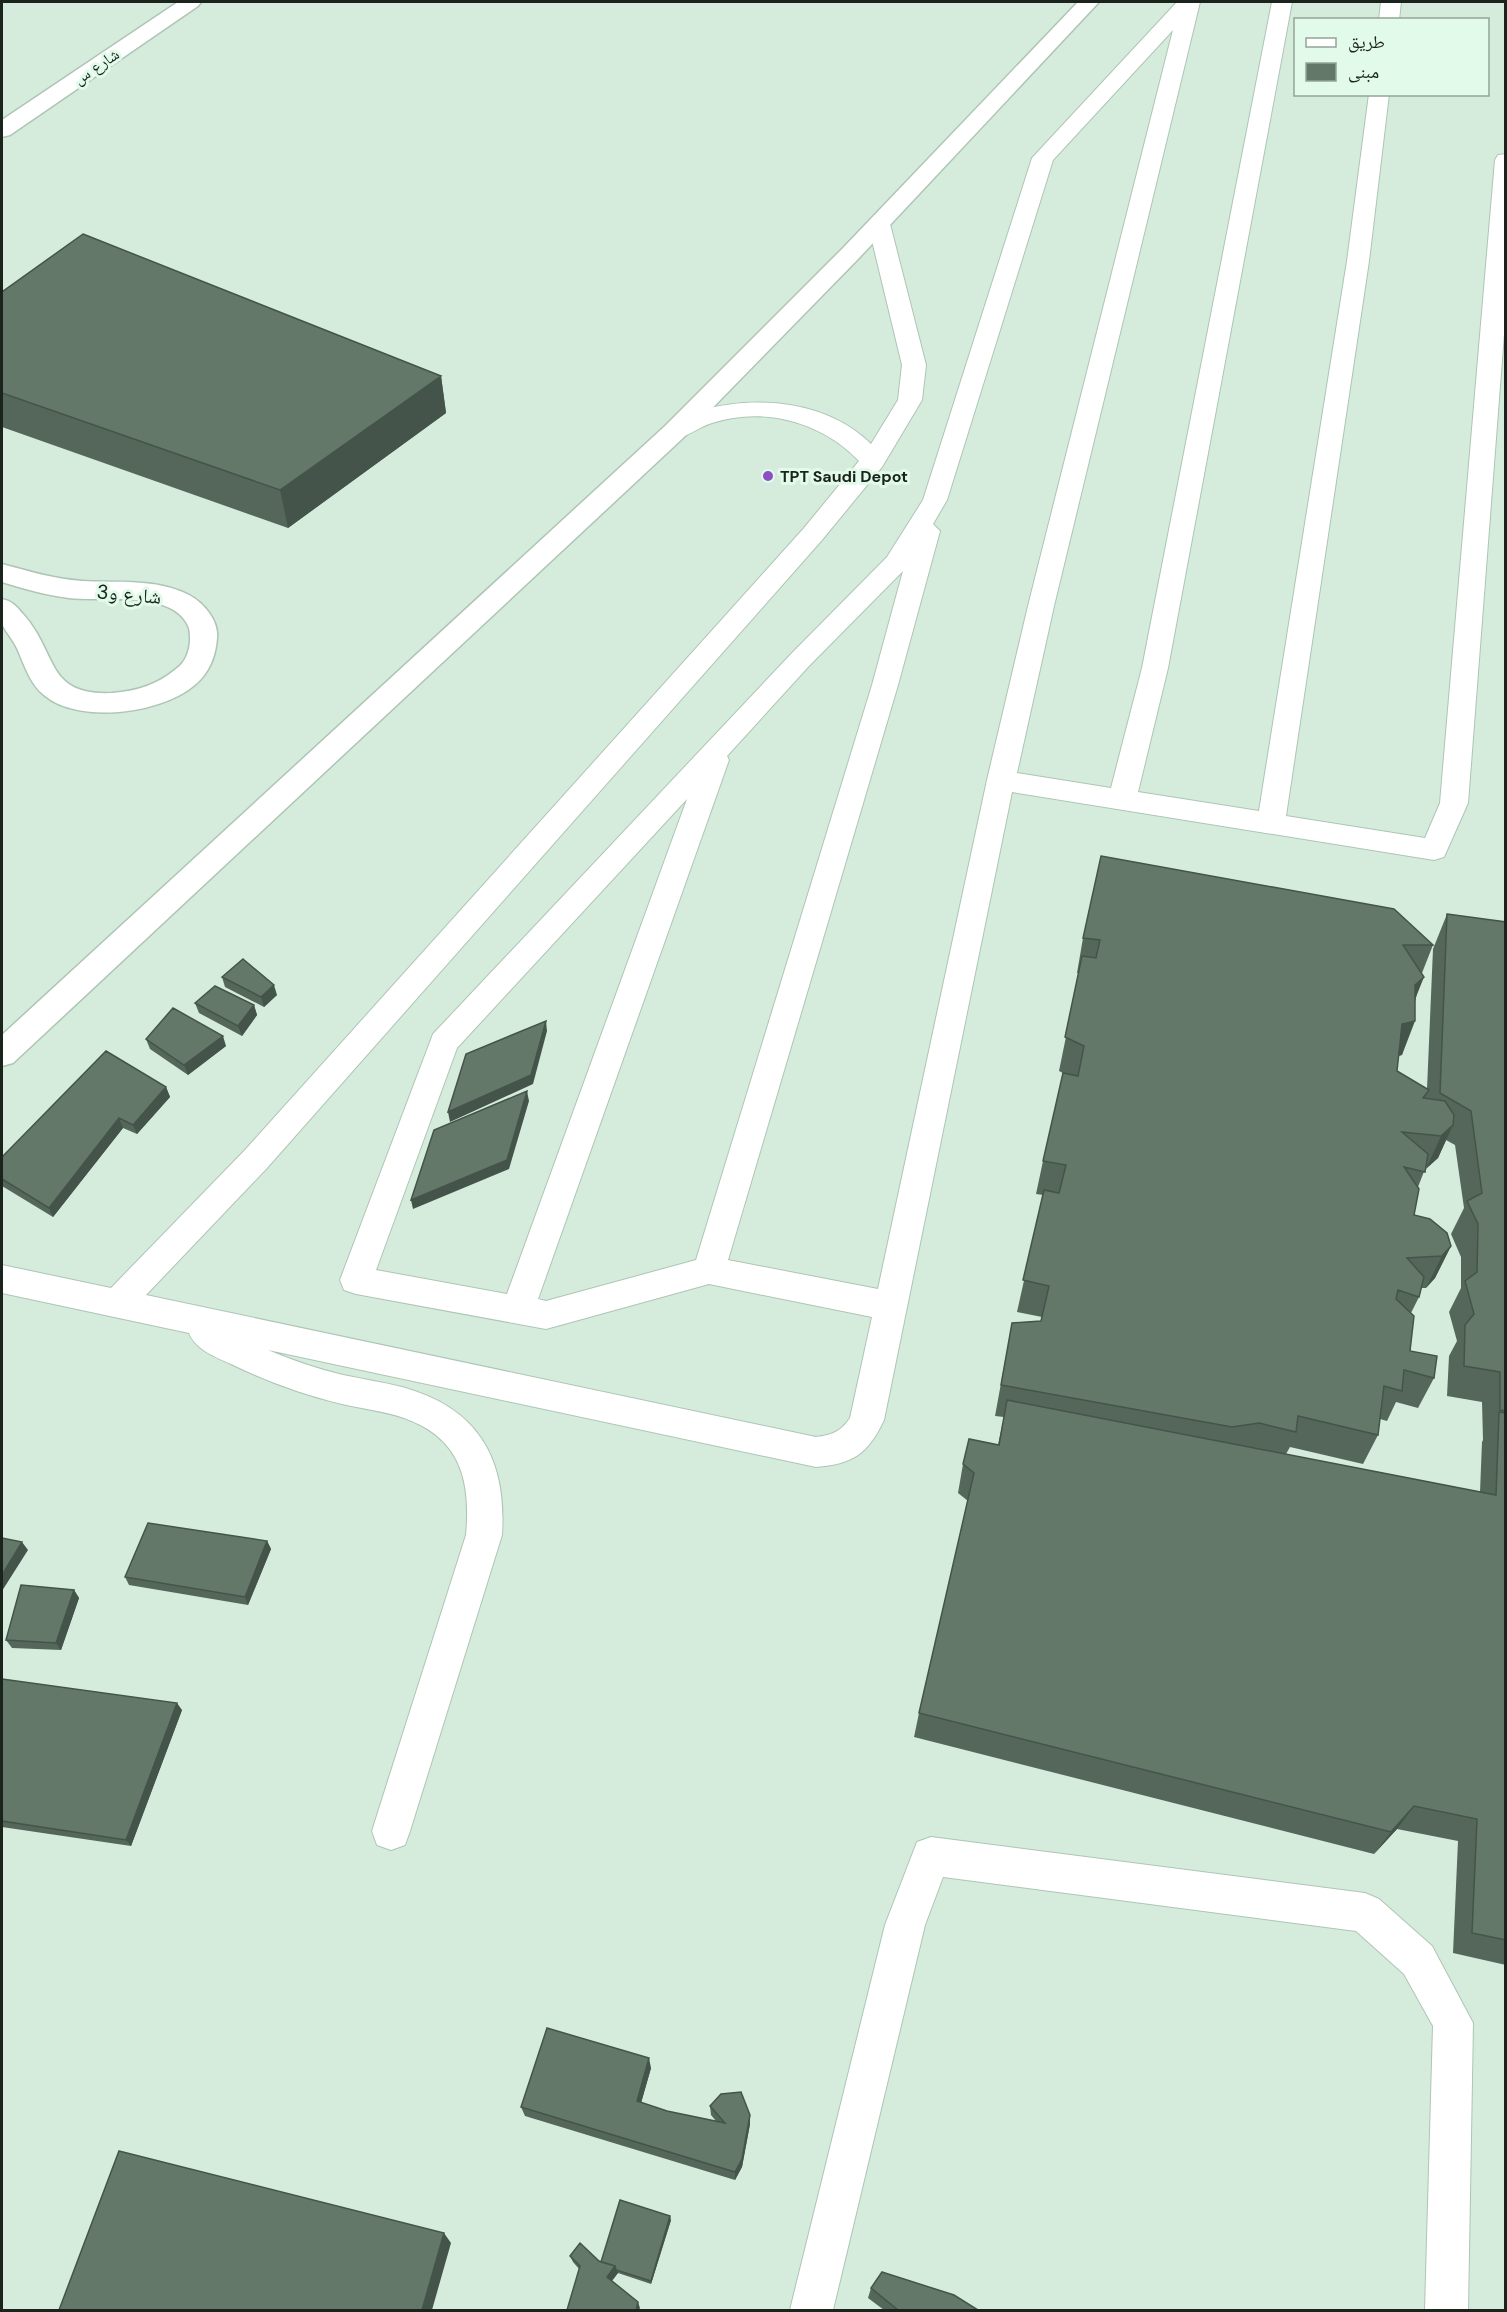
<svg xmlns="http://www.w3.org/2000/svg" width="1507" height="2312" viewBox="0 0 1507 2312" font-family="'DM Sans','Noto Naskh Arabic',sans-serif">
<rect width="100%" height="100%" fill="#d5ecdc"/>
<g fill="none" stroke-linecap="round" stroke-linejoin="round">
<defs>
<path id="service" d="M1177,2h23l-146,604 -37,167 94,15 31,-120 130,-666h20l-124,666 -30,124 121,19 88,-550 22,-167h20l-20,167 -83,555 139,22 15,-35 55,-643 3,-5 8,-1v154l-38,495 -24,54 -10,3 -422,-68 -128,628c-16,34 -31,44 -68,47l-548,-117c24,10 49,19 75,25 19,4 39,7 59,12 76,21 105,71 100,148l-92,296 -5,14 -14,5 -14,-5 -5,-14 94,-296c5,-54 -5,-97 -62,-117 -20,-7 -41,-9 -62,-14 -38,-9 -76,-23 -111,-40 -16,-7 -36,-15 -42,-31l-187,-40v-28l109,23 134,-138 559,-622 55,-67c-37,-39 -95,-55 -147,-38 -17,5 -28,19 -47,14l-3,-5c7,-11 27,-18 40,-22 56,-15 125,-9 169,34l27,-44 4,-35 -34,-141 3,-5 8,-2 8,2 3,5 36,141 -4,35 -40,67 -60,73 -555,628 -121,127 670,142c17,-2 25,-6 34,-19l22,-101 -163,-33 -163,45 -190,-35 -12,-4 -4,-10 93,-246 358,-380 96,-97 36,-57 109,-342zM1173,30l-145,576 -41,174 -109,509 -150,-29 170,-575 42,-154 -7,-7 14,-24 106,-340zM903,571l-31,114 -176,575 -150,41 -8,-2 191,-539 -2,-4 82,-90zM687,799l-180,495 -131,-24 81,-222z
M1381,2h20l-2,18h-20z
M931,1837l434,56 14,6 53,47 41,77 -5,287h-43l8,-284 -29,-52 -48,-43 -413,-54 -18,48 -92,385h-43l95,-385 32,-83z"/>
<path id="minor" d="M178,2h23l-3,4 -188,129 -8,2v-17z
M1078,2h21l-240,256 -176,180 -670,625 -11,3v-31l663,-609 178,-178z
M2,564c26,7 52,15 80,17 36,2 73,-3 107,14 15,8 30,26 28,43 -1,15 -6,30 -16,41 -30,34 -121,47 -157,16 -13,-10 -19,-28 -25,-42 -4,-11 -11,-18 -16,-27 -3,-7 -1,-20 -1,-27 10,2 14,7 21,15 35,39 22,82 89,79 25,-2 45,-8 64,-24 13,-9 16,-27 13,-41 -15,-39 -87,-26 -120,-30 -23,-3 -45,-9 -67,-16z"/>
</defs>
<use href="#service" stroke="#aec5b5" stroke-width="2"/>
<use href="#minor" stroke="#aec5b5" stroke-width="3"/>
<use href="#service" fill="#fff" fill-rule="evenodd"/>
<use href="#minor" fill="#fff" fill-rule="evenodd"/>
</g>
<path fill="#55675a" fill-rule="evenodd" d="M2,292l439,84 5,37 -158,115 -286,-101z
M1447,914l59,8v1043l-53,-12 5,-112 -61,-12 -23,25 -460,-117 5,-24 49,-212 -10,-8 5,-29 35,-19 6,-28 -9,-1 17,-93 29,-2 1,-4 -25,-5 26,-117 -7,-1 7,-33 20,-88 -4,-2 20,-98h-2l6,-35 350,7 -11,28 -20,82 -4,1 -1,15 30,18 6,-140zM1446,1140l9,5 9,63 -13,26 10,23v31l-12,24 8,29 -8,15 -2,40 35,6 1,38 -1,2 -2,50 -194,-38 4,-7 73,17 15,-29 2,-16 7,2 9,-19 22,6 16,-30 -24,-27 1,-38 8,-16 2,-9h5l9,-10 16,-32 -37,-31 4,-28 7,-18 13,-11z
M222,977l55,18 -13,12 -39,-20z
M195,1003l59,2 3,10 -15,21 -43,-23z
M146,1039l80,7 -38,29 -38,-26z
M166,1087l4,10 -33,37 -14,-6 -70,89 -51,-31v-29z
M267,1541l4,8 -23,56 -119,-20 -4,-8z
M74,1590l5,8 -18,52 -49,-2 -6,-8z
M2,1679l180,31 -51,136 -129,-19z
M651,2068l-10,35 26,8 49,10 -5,-6 -1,-9 40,9v9l-8,43 -7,13 -210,-64 -4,-9z
M671,2220l-20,64 -33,-11 -6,8 28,27 -61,-39 -6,-7 -3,-6 31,6z
M871,2288l107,22h-94l-16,-12z"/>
<path fill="#45544a" d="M441,376l5,37 -158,115 -8,-38z
M1424,977l-14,35 5,-27z
M274,985l3,10 -13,12 -3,-10z
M254,1005l3,10 -15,21 -4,-10z
M546,1021l1,10 -14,53 -83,38 -2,-10z
M1415,1021l-13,34 -13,3 13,-34z
M223,1036l3,10 -38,29 -4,-10z
M166,1087l4,10 -33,37 -4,-9z
M527,1091l2,10 -20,68 -96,40 -2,-9z
M119,1118l4,10 -70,89 -4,-9z
M1453,1125l-15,33 -12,11 15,-33z
M1451,1246l-16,32 -9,10 16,-32z
M267,1541l4,8 -23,56 -3,-8z
M22,1542l6,8 -26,41v-16z
M74,1590l5,8 -18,52 -5,-7z
M177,1703l5,7 -51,136 -5,-6z
M1414,1806l-17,23 -23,25 17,-22z
M649,2058l2,10 -12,42 -2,-9z
M750,2115v9l-8,43 -7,13v-8z
M670,2216l1,4 -20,64v-3z
M444,2233l7,10 -19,67h-10z
M615,2266l3,7 -9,11 -2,-7z
M638,2302l2,6 -1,2h-3z"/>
<path fill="#637869" stroke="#45544a" stroke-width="1.5" d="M83,234l358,142 -161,114 -278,-97v-101z
M1101,856l293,53 39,36h-30l21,32 -9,8v36l-13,3 -5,47 32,19 -6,8 22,3 9,14 -1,10 -12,11 -39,-4 26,22 -3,18 -21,-5 15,22 -5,26 16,4 17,14 4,13 -9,10 -35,2 17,19 -5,20 -21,-7 -2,9 18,17 -4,35 27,5 -3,22 -30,-8 -2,21 -18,-5 -6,49 -80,-19 -2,16 -37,-9 -27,4 -231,-42 11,-62 29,-2 8,-35 -26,-6 21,-90 15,3 7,-28 -23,-4 20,-88 15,3 6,-30 -19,-9 17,-81 14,2 4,-18 -17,-2z
M1447,914l59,8v489l-6,-1v-38l-36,-6 1,-41 9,-11 -9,-33 12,-9 1,-48 -11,-23 15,-8 -11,-82 -31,-18z
M243,959l31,26 -13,12 -39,-20z
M215,986l39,19 -16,21 -43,-23z
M173,1008l50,28 -39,29 -38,-26z
M546,1021l-15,54 -83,37 18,-58z
M106,1051l60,36 -33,38 -14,-7 -70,90 -47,-29v-22z
M527,1091l-20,69 -96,40 23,-70z
M1007,1400l489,95 3,-83 7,1v527l-34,-7 5,-114 -63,-13 -23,26 -472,-119 55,-240 -11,-9 6,-25 30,6z
M148,1523l119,18 -22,56 -120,-20z
M2,1538l20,4 -20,33z
M21,1585l53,5 -18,53 -50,-3z
M2,1679l175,24 -51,137 -124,-19z
M547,2028l102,30 -12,43 30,10 58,12 -15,-17 11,-12 20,-2 9,23 -8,44 -7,13 -214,-65z
M119,2151l325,82 -22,77h-363z
M620,2200l50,16 -19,65 -35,-11 -1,-4 -14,-4z
M580,2243l19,18 16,5 -8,11 31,25 -2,8h-69l13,-44 -10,-10z
M882,2272l72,23 24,15h-80l-27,-22z"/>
<circle fill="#8e4ec3" stroke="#e2fae9" stroke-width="2" cx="768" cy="476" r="6"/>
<g text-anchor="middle" stroke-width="6" stroke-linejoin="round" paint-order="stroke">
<g font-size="16" fill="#1b231d" stroke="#e2fae9">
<text transform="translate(96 66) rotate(-34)" y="6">شارع س</text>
</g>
<g font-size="16" font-weight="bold" fill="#1b231d" stroke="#e2fae9" text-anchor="start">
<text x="780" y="482">TPT Saudi Depot</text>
</g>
<g font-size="20" fill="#1b231d" stroke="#e2fae9">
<text transform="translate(129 594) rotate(5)" y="7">شارع و3</text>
</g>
</g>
<rect width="1507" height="2312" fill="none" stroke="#1b231d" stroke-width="6"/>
<rect x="1294" y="18" width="195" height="78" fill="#e2fae9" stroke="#92a497" stroke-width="1.5"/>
<rect x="1306" y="38" width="30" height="9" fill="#ffffff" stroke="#92a497" stroke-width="1.5"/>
<text x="1348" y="48" font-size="18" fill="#1b231d">طريق</text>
<rect x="1306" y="63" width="30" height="18" fill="#637869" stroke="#92a497" stroke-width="1.5"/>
<text x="1348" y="78" font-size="18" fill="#1b231d">مبنى</text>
</svg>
